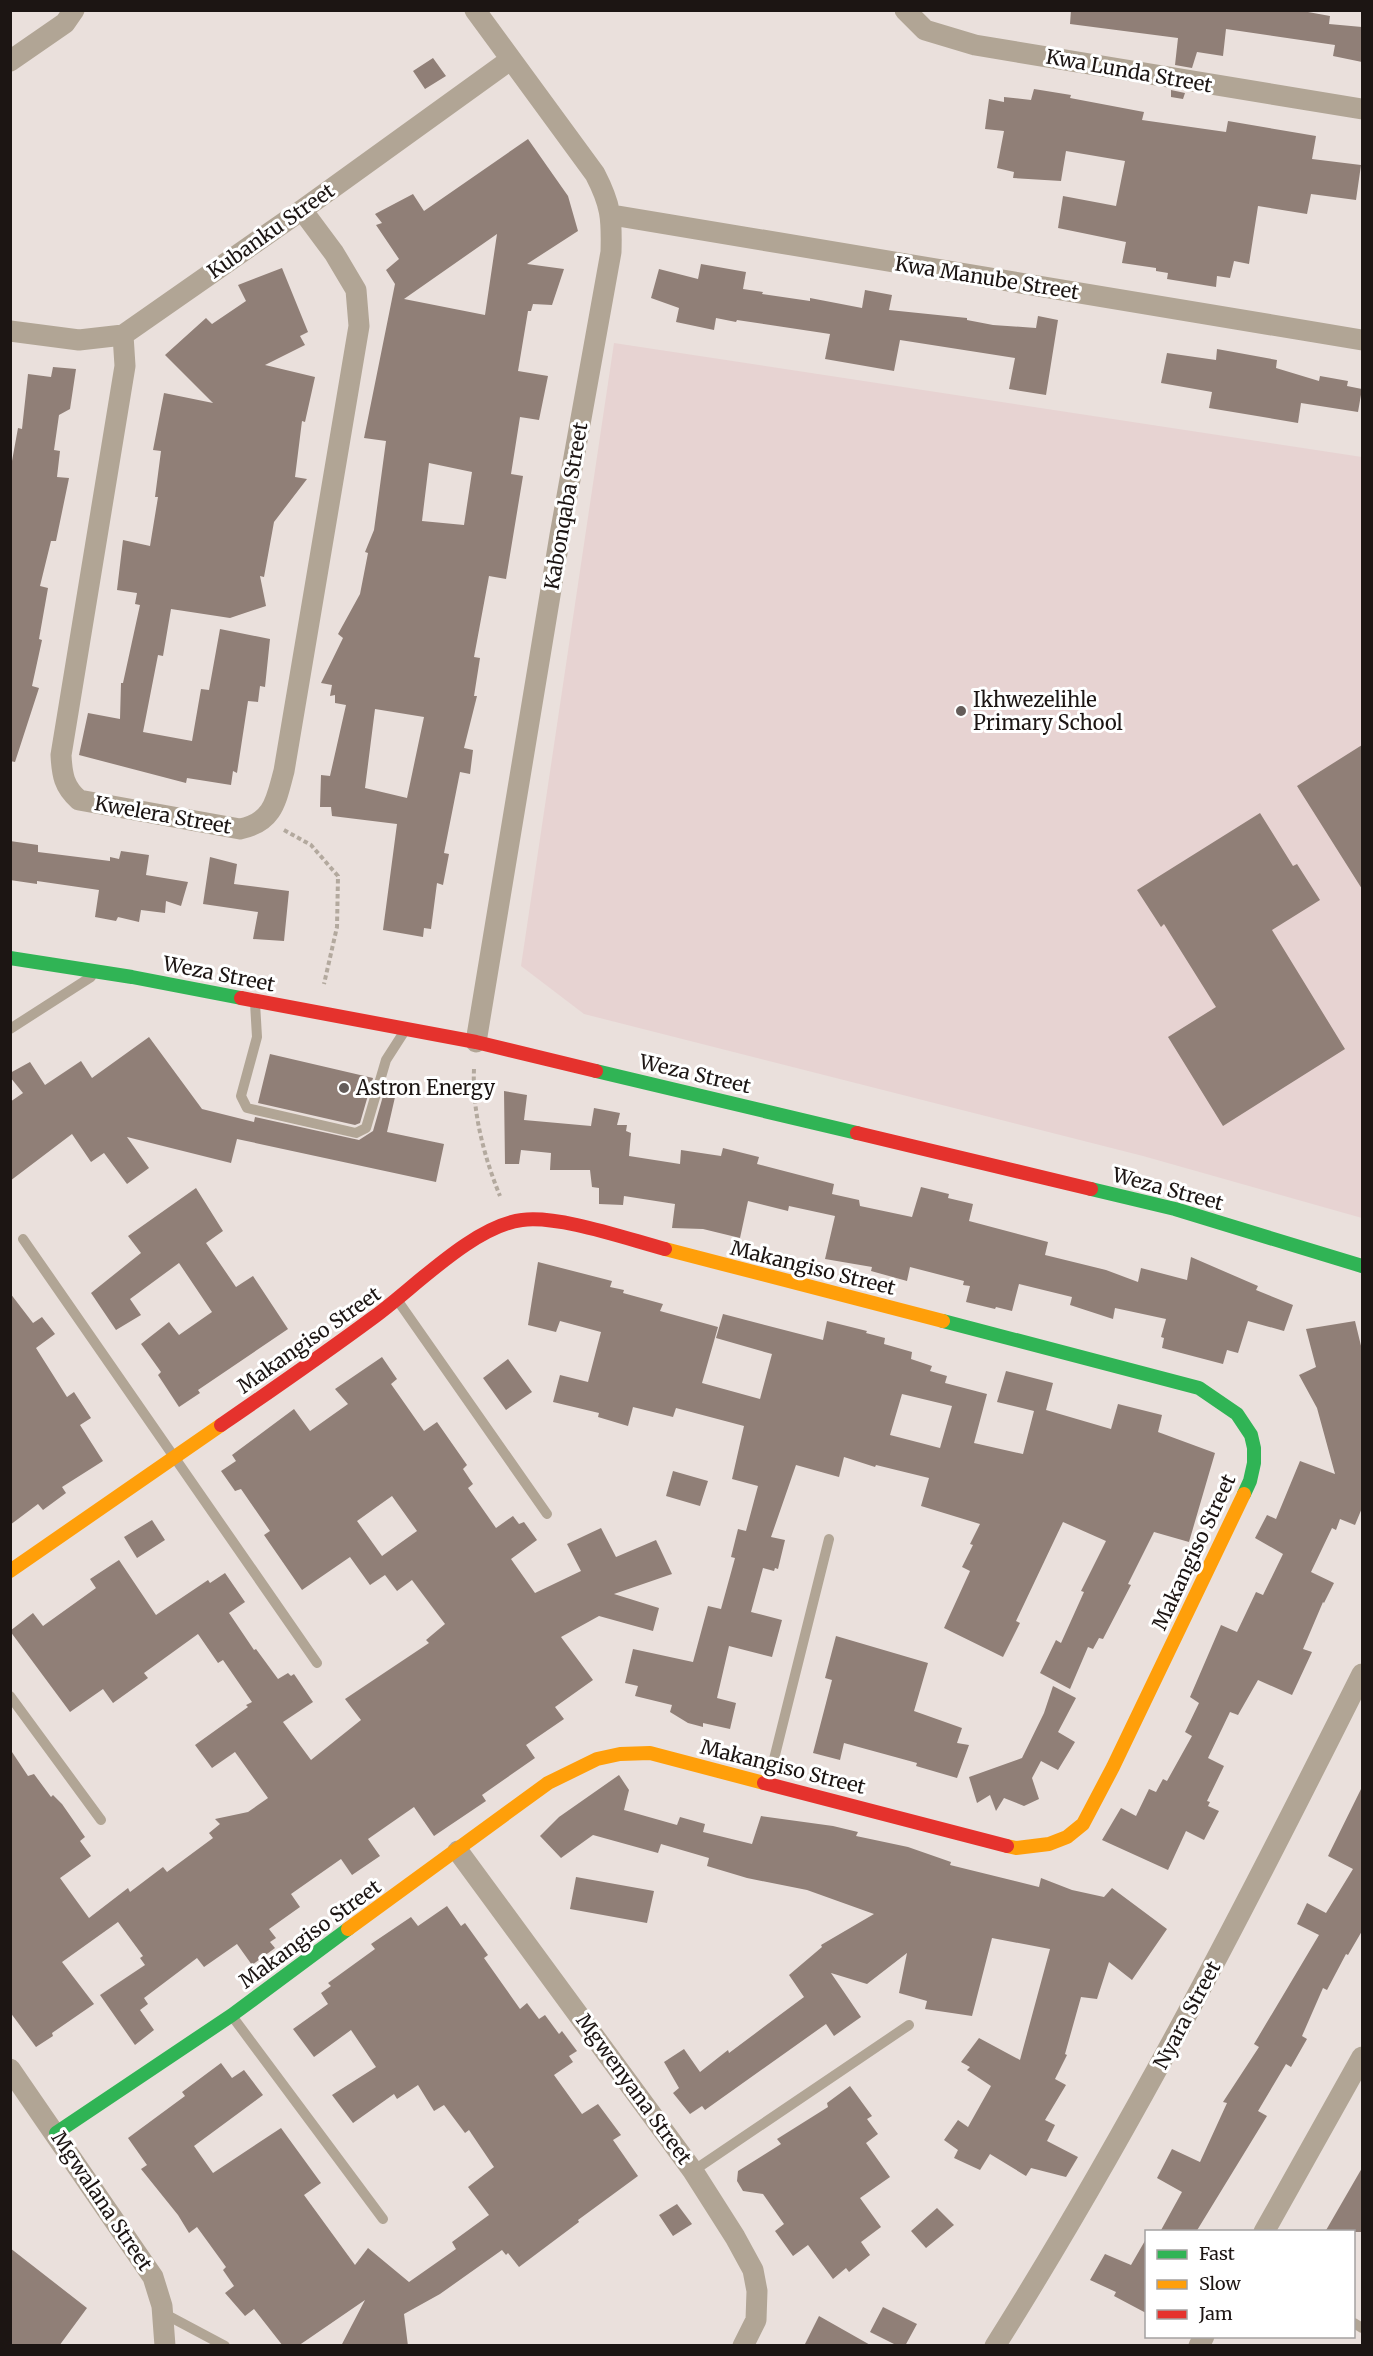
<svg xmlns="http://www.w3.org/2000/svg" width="1373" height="2356" viewBox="0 0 1373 2356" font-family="Merriweather,serif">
<rect width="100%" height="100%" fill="#eae0dc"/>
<path fill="#e7d3d2" d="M614,343l748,114v761l-219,-62 -559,-142 -63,-48z"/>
<path fill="#907f77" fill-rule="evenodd" d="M1071,10h226l33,6 -1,8 33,3v35l-29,-6 2,-11 -109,-16 -3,27 -26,-4 -5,16 -17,-3 3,-27 -108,-14z
M433,58l13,18 -21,13 -12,-18z
M1034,89l37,6 -1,3 74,14 -2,8 84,12 2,-11 88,15 -4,23 49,6 -5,35 -45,-6 -4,20 -49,-8 -9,58 -15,-3 -4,17 -13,-2 -1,11 -49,-8 1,-6 -12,-2v-3l-34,-5 4,-21 -68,-14 5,-32 53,10 9,-45 -59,-10 -5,30 -48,-3 1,-6 -17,-4 7,-37 -19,-2 4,-30 15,3v-5l27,3z
M1171,90l14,3 -2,6 -12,-2z
M528,139l40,57 10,35 -51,33 37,5 -12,36 -19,-1 -2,7h-3l-10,60 30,5 -9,44 -19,-3 -9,57 12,2 -17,103 -17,-3 -15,81 6,1 -6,38h3l-13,52 9,2 -3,24 -10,-2 -16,81 5,1 -6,31 -6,-2 -6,46 -7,-1 -1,9 -40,-7 14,-106 -65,-8 -1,-9h-11l1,-32 9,1 16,-71 -11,-2v-8l-5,1 2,-11 -11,-2 22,-45 -5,-4 22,-40 8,-41 -3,-1 9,-22 12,-89 -22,-3 31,-154 -9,-14 13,-11 -23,-34 6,-2 -7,-9 38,-20 11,17zM497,234l-12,81 -81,-16zM429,463l43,9 -8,53 -42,-4zM375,709l49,8 -17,81 -42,-10z
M701,264l45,8 -3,17 20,3 -1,2 48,7v-3l52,10 3,-18 27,5 -3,15 78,8v2l26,5 43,3 2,-12 20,4 -12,75 -37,-6 6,-31 -115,-18 -6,31 -69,-12 5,-25 -93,-14 -1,2 -20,-4 -2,12 -38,-8 3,-14 -28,-10 8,-29 39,10z
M282,268l26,64 -8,4 5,9 -40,20 50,12 -10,45 -3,-1 -7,56 12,2 -33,43 -10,55 -4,-1 6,30 -36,12 -59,-9 -8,47 -5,-1 -15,77 49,9 9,-52 8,1 11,-61 50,10 -5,48 -5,-1 -2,16 -10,-1 -11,72 -4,-2 -2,14 -44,-7 -1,5 -107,-28 9,-42 32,6 1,-36h2l17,-78 -5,-1 2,-11 -20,-3 6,-50 27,6 8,-49h-3l6,-46 -8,-1 11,-57 49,10 -48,-48 41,-37 6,6 34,-23 -8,-16z
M1217,349l60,11 -1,8 43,13 1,-5 28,5 -1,5 15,3 -4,23 -57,-9 -3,20 -89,-15 3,-16 -51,-9 6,-30 49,7z
M53,367l23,2 -6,40 -11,6 -5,35 6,1 -3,26 12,1 -13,63h-5l-11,45 8,2 -9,51 3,1 -10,46 7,2 -24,74 -5,-1v-289l8,-44 4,1 6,-55 23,3z
M1362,745v144l-65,-103z
M1260,813l33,53 4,-2 23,36 -48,30 73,119 -122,77 -55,-89 48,-30 -52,-83 -3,3 -24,-37z
M10,841l28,4v7l72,9v-4l9,2 2,-8 28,4 -3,20 42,7 -7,24 -15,-5 -1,12 -24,-3 -2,12 -21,-5 -2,4 -21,-4 4,-27 -62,-9v3l-27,-4z
M210,857l27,7 -3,20 55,7 -5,50 -31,-2 5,-27 -55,-8z
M149,1037l53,72 52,13 1,-5 104,23 14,-9 14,-49 11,2 -11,48 57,12 -8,38 -199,-43 -6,24 -104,-26 22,31 -22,16 -23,-31 -13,9 -19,-28 -62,47v-79l13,-9 -13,-16v-4l20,-11 15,23 36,-24 11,17z
M270,1054l103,24 -13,45 -5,2 -97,-22z
M504,1091l23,4 -3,25 67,6 3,-18 26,5 -3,12h10l-1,6 5,2 -2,23 51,8 1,-14 40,6 2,-8 36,9 -2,7 77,20 -2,10 27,6 1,6 52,11 9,-30 28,7 -1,4 25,6 -4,17 79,21 -3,13 61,15 32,12 3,-14 46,12 4,-23 67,29 -2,4 37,15 -9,26 -36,-10 -10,32 -11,-3 -4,14 -61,-16 2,-10 -3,-1 5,-18 -51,-11 -2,11 -43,-14 2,-8 -53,-13 -7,27 -16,-4 -1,2 -29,-7 4,-16 -7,-1 1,-4 -54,-14 -3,14 -36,-10 1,-4 -47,-8 10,-43 -46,-10 -1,5 -40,-10 -8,37 -37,-9 -31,-1 3,-24 -51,-8 -1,9 -24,-1v-16l-7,-1 -2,-17h-40l1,-17 -30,-3 -2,14h-14z
M196,1188l27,43 -17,12 30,44 17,-11 35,53 -90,61 2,3 -21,14 -21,-32 3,-3 -20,-28 28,-22 10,13 33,-23 -33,-49 -49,36 11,16 -25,15 -25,-37 50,-40 -13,-17z
M538,1262l74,19 -2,6 14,3 -1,3 40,11 -3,7 58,16 -16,56 58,16 12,-45 -56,-16 7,-24 100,26 4,-19 40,10 -1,2 19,5 -1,6 28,8 -1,7 21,7 -2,5 17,5 -2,7 42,11 -13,49 49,11 11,-43 -37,-9 9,-31 47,12 -7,27 65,19 7,-25 44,11 -4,17 57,21 -26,89 -35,-10 -26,52 3,1 -28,54 -4,-1 -6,11 -5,-2 -18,42 -30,-16 16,-33 5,3 23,-51 -3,-1 25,-50 -43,-19 -47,99 4,2 -17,34 -59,-29 26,-57 -8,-4 11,-22 -3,-1 10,-20 -59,-18 8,-28 -53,-13 -1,2 -31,-10 -5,20 -43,-12 -25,72 14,3 -7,29 -3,-1 -1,3 -11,-3 -12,44 31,8 -10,37 -43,-11 -12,52 19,5 -6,26 -27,-6v4l-15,-4 -18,-11 2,-7 -37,-9 3,-10 -13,-3 8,-34 60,13 15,-56 13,3 14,-51 -4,-1 7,-28 8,2 12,-45 -26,-7 12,-53 -68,-18 -3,9 -40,-10 -5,19 -30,-9 1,-4 -46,-11 7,-27 28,7 13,-50 -41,-11 -4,11 -28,-7zM902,1394l50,12 -12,42 -50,-13z
M10,1293l23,30 9,-6 13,17 -19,14 31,49 7,-5 17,26 -11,7 23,36 -41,26 4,6 -23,17 -5,-6 -28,21z
M1355,1321l7,29v158l-7,17 -15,-6 -4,11 -4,-2 -21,44 23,11 -10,20 -1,-1 -20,47 9,3 -20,43 -34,-15 -20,35 -8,-3 -22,46 16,8 -17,35 3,1 -2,4 11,5 -15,29 -18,-9 -18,39 -66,-30 19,-32 15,8 13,-27 7,3 7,-13 4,2 25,-45 -7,-4 14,-29 -9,-6 31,-72 16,7 19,-40 7,3 20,-41 -28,-16 12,-23 9,4 24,-58 35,13 -18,-66 -18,-33 17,-8 -10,-38z
M382,1357l15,22 -6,5 33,47 13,-9 30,43 -4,4 10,15 -5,4 28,40 17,-12 6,8 5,-2 13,18 -26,19 24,34 46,-22 -14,-27 34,-16 15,29 40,-17 16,34 -58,20 45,14 -6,23 -54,-15 -38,21 32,43 -38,27 9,12 -38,26 9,13 -53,37 4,6 -52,35 -20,-29 -46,32 12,17 -28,19 -11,-16 -50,35 9,13 -31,22 7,9 -6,4 5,6 -23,17 -15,-21 -33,23 -7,-9 -53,40 4,6 -8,6 14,20 -19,15 -35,-50 45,-30 -5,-7 3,-2 -25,-34 -56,40 32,42 -42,29 1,3 -17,11 -26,-35v-263l18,27 6,-2 17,23 2,-2 9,9 23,33 -5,4 11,15 -31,22 29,40 39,-30 2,4 33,-25 4,5 46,-34 -4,-5 11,-9 -5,-5 33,-7 20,-14 -33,-46 -23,16 -17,-23 53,-38 -2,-2 6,-3 -29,-42 -5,3 -20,-29 -54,39 4,5 -35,25 -10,-14 -33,23 -60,-81 23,-18 10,13 53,-38 -6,-9 29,-19 37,55 52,-35 2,3 15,-10 20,29 -16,11 25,37 2,-1 22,30 10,-6 3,3 3,-2 19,28 -30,20 28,38 50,-40 -16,-21 84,-56 -3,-3 19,-16 -33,-44 -15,11 -12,-16 -15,10 -20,-28 -48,33 -38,-55 6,-4 -29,-42 -6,2 -14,-20 15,-10 -4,-6 62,-46 16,22 38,-27 -13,-15zM392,1496l25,35 -35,25 -25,-35z
M508,1359l24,33 -26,18 -23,-32z
M673,1471l35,10 -8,25 -34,-10z
M152,1520l13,20 -28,18 -13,-21z
M836,1636l92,27 -14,48 48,17 -5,15 12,2 -12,33 -41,-12 1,-3 -73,-20 -4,17 -27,-7 19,-73 -7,-2z
M1053,1686l23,12 -18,34 17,10 -17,28 -17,-9 -9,17 7,21 -15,7 -20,-8 -8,13 -6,-16 -13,8 -8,-26 53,-19 22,-45z
M619,1775l10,15 -5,20 53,15 3,-8 25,7 -2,8 49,12 9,-28 72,10 25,6 -2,4 52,11 43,15 -1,3 89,22 2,-9 31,12 32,7 8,-9 55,41 -35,51 -23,-18 -12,37 -16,-2 -16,57 2,1 -12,24 11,6 -21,35 10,5 -8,16 31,16 -12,20 -35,-9 -5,8 -36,-22 -10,16 -26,-12 4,-8 -14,-10 14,-20 10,7 23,-41 -24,-16 3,-3 -9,-5 18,-24 41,22 30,-111 -58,-11 -20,78 -47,-7 2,-8 -28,-8 8,-40 -40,31 -36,-11 30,44 -27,19 -8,-12 -121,86 -3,-4 -12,8 -17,-21 6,-5 -15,-26 20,-13 16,23 28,-22 1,3 75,-56 -15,-22 33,-28 -1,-2 53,-31 -67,-24 -60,-12 -40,-12 2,-8 -48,-14 -3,9 -65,-18 -32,23 -21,-22 19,-19z
M1362,1787v144l-14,24 -2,-1 -19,36 -4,-2 -21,48 5,3 -16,28 -5,-3 -28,47 9,5 -71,116h-36l22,-40 -25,-14 15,-29 28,13 27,-59 -4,-1 36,-55 -5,-3 65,-109 -22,-11 10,-21 19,10 27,-44 -25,-13z
M576,1877l78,14 -7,32 -77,-14z
M447,1906l14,20 4,-3 23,32 -4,3 36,51 7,-6 12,16 6,-4 14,19 3,-3 15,20 -8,5 4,6 -19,13 28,39 16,-10 23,31 -8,5 25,36 -60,44 1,2 -60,45 -11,-14 -2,2 -4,-5 -62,44 -36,20 4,32h-67l24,-46 -67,46h-15l-29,-37 -9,7 -20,-23 9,-7 -11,-16 3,-3 -29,-40 -8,6 -11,-18 -37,-46 6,-4 -19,-27 57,-42 -3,-4 39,-29 11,15 12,-8 19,25 -69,51 19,27 68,-45 40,55 -17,12 51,70 13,-17 41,34 47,-33 -4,-7 37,-27 -21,-28 26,-20 -25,-37 -4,3 -21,-28 -10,6 -16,-26 -21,14 -3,-5 -41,29 -21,-28 44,-28 -25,-37 -37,27 -21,-28 35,-25 -7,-11 10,-7 -3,-3 47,-34 -4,-5 40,-27 7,9z
M850,2086l22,30 -5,3 11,15 -12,9 24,34 -30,21 21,29 -20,15 9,13 -21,17 -3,-4 -13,11 -25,-34 -15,11 -18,-25 9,-7 -21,-30 -20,-3 -6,-10 1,-10 43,-27 -4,-5 51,-32 -1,-4z
M1362,2168v64h-37z
M677,2204l15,20 -19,12 -14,-21z
M937,2208l17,17 -28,23 -15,-17z
M1146,2239v74l-32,-17 2,-4 -26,-12 15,-26 26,11z
M10,2248l77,60 -28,38h-49z
M883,2307l34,17 -12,22h-7l-28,-14z
M819,2316l53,30h-68z"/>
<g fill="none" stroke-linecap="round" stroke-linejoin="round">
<path stroke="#b3a99e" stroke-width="4" stroke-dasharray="4.5 3" stroke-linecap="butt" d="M284,830l27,15 27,31 -1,51 -13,57
M474,1069c-2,42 10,88 26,127"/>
<path stroke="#b1a595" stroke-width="10" d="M255,1003l2,34 -16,59 6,12 109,25 10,-5 20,-68 18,-28
M10,1029l81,-52
M23,1239l294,424
M398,1301l149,213
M10,1696l91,124
M768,1783l61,-244
M232,2016l151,203
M693,2171l216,-146
M163,2313l62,33
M1354,2323l8,5"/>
<path stroke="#b1a595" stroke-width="21" d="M475,10l120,164c16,31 17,44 16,78l-51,283 -84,507
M905,10l20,20 50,15 387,64
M10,61l55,-38 9,-13
M612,215l750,125
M10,331l69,9 44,-5 179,-125 208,-150
M123,335l2,31 -64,389c1,20 3,32 18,45l161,29c34,-7 36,-29 44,-58l75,-445 -3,-36 -22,-37 -32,-43
M458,1851l235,320 42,66 18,33 4,21 -1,29 -13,26
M10,2069l143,208 9,29 3,40
M1264,2232l98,-175
M995,2346c136,-216 253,-444 367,-672
M1199,2346l5,-10"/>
<path stroke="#30b455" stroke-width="14" d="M10,958l122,19 109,21
M596,1071l261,62
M1091,1189l84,20 187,57
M943,1321l256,67 38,26 14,21 3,13v15l-4,18 -6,13
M56,2133l176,-118 116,-86"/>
<path stroke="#ff9f0a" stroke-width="14" d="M665,1249l278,72
M10,1571l211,-146
M1007,1846l9,2 33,-4 18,-7 16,-13 30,-57 131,-273
M348,1929l200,-146 49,-24 23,-5 30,-1 114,30"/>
<path stroke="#e5322d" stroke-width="14" d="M241,998l235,44 120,29
M857,1133l234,56
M221,1425c51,-35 103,-71 153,-108 40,-29 99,-91 148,-97 37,-5 105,19 143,29
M764,1783l243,63"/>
</g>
<g fill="#645c59" stroke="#fff" stroke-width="2">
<circle cx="961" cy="711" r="6"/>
<circle cx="344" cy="1088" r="6"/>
</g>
<g text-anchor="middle" stroke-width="6" stroke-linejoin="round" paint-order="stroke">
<g font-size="20" fill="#1c1513" stroke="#fff">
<text transform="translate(1129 71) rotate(10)" y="7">Kwa Lunda Street</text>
<text transform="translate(271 231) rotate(-35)" y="7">Kubanku Street</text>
<text transform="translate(987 278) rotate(9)" y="7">Kwa Manube Street</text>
<text transform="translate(566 506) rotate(-80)" y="7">Kabonqaba Street</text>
<text transform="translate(163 815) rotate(10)" y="7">Kwelera Street</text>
<text transform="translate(219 974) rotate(11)" y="7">Weza Street</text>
<text transform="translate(695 1074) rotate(13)" y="7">Weza Street</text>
<text transform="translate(1168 1189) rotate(15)" y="7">Weza Street</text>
<text transform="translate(813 1268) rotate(14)" y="7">Makangiso Street</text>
<text transform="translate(309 1340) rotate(-35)" y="7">Makangiso Street</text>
<text transform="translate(1194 1552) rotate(-65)" y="7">Makangiso Street</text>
<text transform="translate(783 1767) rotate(14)" y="7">Makangiso Street</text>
<text transform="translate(310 1934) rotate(-36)" y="7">Makangiso Street</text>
<text transform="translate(1187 2015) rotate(-62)" y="7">Nyara Street</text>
<text transform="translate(634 2089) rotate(54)" y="7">Mgwenyana Street</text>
<text transform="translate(102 2201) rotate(56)" y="7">Mgwalana Street</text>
</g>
<g font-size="20" fill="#1c1513" stroke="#fff" text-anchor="start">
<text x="973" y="707">Ikhwezelihle<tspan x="973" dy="23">Primary School</tspan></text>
<text x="356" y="1095">Astron Energy</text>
</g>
</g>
<rect width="1373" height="2356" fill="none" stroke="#1c1513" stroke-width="24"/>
<rect x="1145" y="2230" width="210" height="108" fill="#ffffff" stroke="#a4a1a1" stroke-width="1.5"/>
<rect x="1157" y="2250" width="30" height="9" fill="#30b455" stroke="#a4a1a1" stroke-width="1.5"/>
<text x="1199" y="2260" font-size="18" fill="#1c1513">Fast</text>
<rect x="1157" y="2280" width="30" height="9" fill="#ff9f0a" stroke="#a4a1a1" stroke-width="1.5"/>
<text x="1199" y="2290" font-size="18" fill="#1c1513">Slow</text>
<rect x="1157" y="2310" width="30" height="9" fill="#e5322d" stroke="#a4a1a1" stroke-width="1.5"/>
<text x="1199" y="2320" font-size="18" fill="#1c1513">Jam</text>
</svg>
